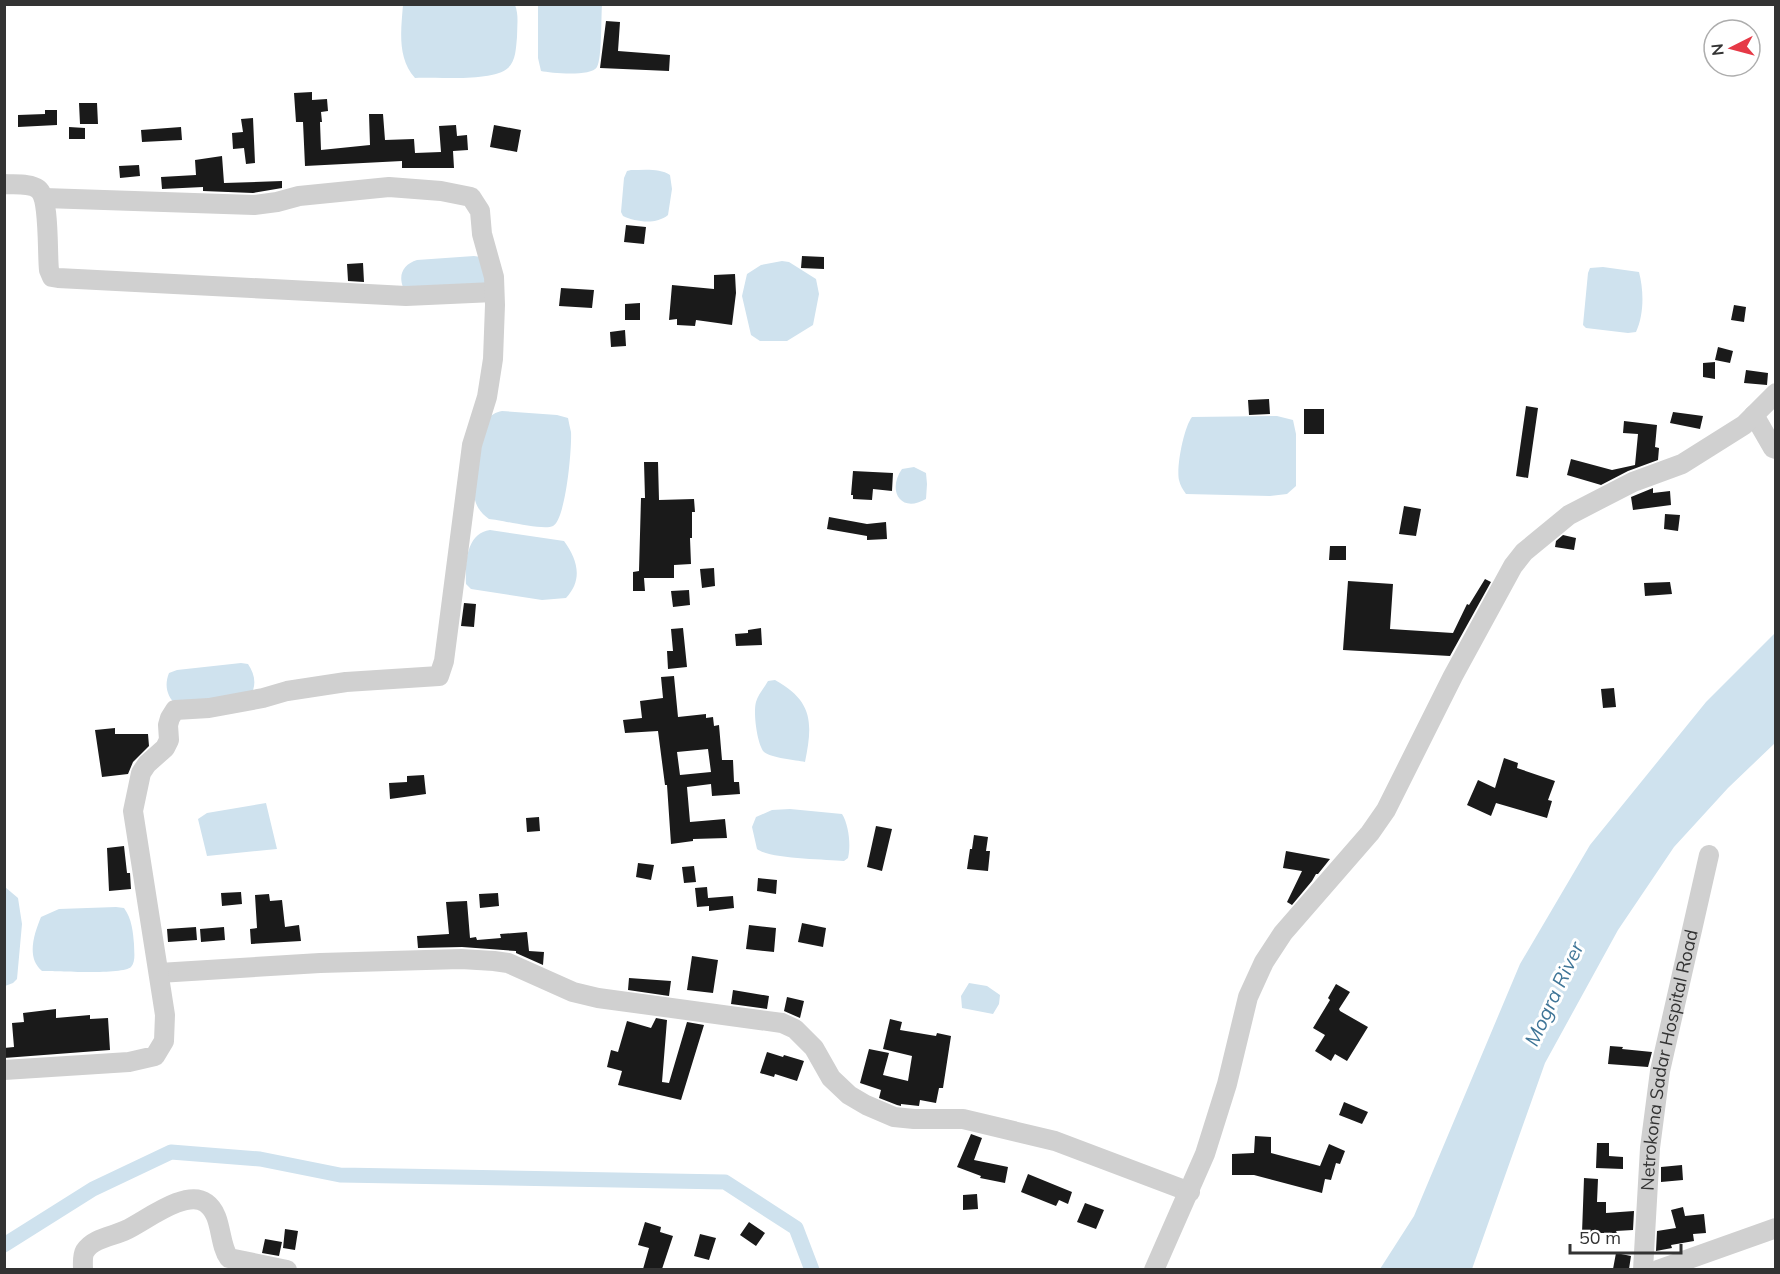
<svg xmlns="http://www.w3.org/2000/svg" width="1780" height="1274" viewBox="0 0 1780 1274" font-family="Mulish,sans-serif">
<rect width="100%" height="100%" fill="#fff"/>
<path fill="#cfe2ee" d="M403,5h112c4,10 2,21 2,32 -1,10 -1,24 -9,31 -15,14 -71,9 -93,10 -18,-20 -14,-48 -12,-73z
M538,5h64c-1,12 0,54 -5,62 -6,10 -46,6 -56,4l-3,-13z
M631,170c13,0 29,-2 39,5l2,14 -4,26c-12,10 -32,7 -45,1l-2,-4 3,-34 3,-7z
M474,256l7,1 6,26 -84,4c-5,-13 1,-23 14,-27z
M782,261l7,1 27,17 3,15 -6,31 -26,16h-27l-9,-6 -9,-39 5,-22 14,-9z
M1603,267l36,5c5,19 5,43 -3,60l-8,1 -42,-5 -3,-3 5,-52 2,-5z
M502,411l55,4 11,3c1,5 2,10 3,14 1,16 -5,87 -18,94 -9,5 -51,-6 -64,-7 -7,-5 -12,-11 -14,-19 -3,-13 6,-67 12,-79 3,-6 9,-9 15,-10z
M1277,416l16,4 3,14v52l-9,8 -17,2 -84,-2c-3,-4 -6,-9 -7,-14 -3,-13 5,-53 13,-63z
M914,467l12,6 1,11 -1,15c-26,15 -39,-9 -24,-30z
M490,530l74,11c14,19 19,39 2,57l-24,2 -71,-11 -5,-5c-1,-20 0,-51 24,-54z
M1775,633v110l-47,45 -54,59 -56,83 -73,133 -73,206h-92l34,-53 106,-252 70,-119 116,-143z
M241,663l7,1c7,10 9,22 2,32l-74,9c-9,-9 -12,-19 -7,-32l8,-3z
M775,680c38,21 38,43 30,82 -9,-2 -34,-4 -41,-10 -7,-8 -11,-40 -8,-50 2,-7 8,-14 12,-21z
M266,803l11,46 -70,7 -9,-37 9,-6z
M790,809l52,5c7,11 9,32 6,44l-4,3c-19,-2 -74,-2 -87,-12l-5,-22 4,-10 16,-7z
M5,887l13,11 4,26 -5,55 -4,4 -8,3z
M116,907l8,1c8,11 9,24 10,36 0,8 2,17 -3,23 -8,8 -75,4 -89,4 -16,-13 -8,-37 -1,-54l18,-8z
M969,983l18,3 13,9 -1,9 -6,10 -31,-6 -1,-12z"/>
<g fill="none" stroke-linecap="round" stroke-linejoin="round">
<path stroke="#cfe2ee" stroke-width="15" d="M4,1245l89,-56 78,-37 89,7 80,16 385,7 71,46 16,42"/>
</g>
<path fill="#1a1a1a" fill-rule="evenodd" d="M606,21l14,1 -2,29 52,4 -1,16 -69,-3z
M312,92v8l15,-1 1,12 -7,1 1,10h-2l1,28 49,-5 -1,-31h14l2,26 29,-1 1,14 26,-1 -2,-26 17,-1 1,11 10,-1 1,15 -15,1 1,17h-52v-7l-97,5 -2,-44h-7l-2,-29z
M79,103h18l1,21h-18z
M45,110h12v15l-39,2v-12l27,-1z
M253,118l2,45 -9,1 -2,-16 -11,1 -1,-16 11,-1 -2,-13z
M494,125l27,5 -4,22 -27,-5z
M69,127l16,1v11h-16z
M181,127l1,13 -40,2 -1,-12z
M222,156l2,27 58,-2v7l-29,5 -50,-2v-4l-41,2 -1,-12 35,-2 -1,-15z
M139,165l1,11 -20,2 -1,-12z
M626,225l20,2 -2,17 -20,-2z
M802,256l22,1v12l-23,-1z
M363,263l1,19 -16,-1 -1,-17z
M735,274l1,19 -4,32 -36,-5 -1,6 -18,-1v-6l-8,1 3,-35 42,4v-14z
M561,288l33,2 -2,18 -33,-2z
M640,303v17h-15v-16z
M1734,305l12,2 -2,15 -13,-2z
M625,330l1,16 -15,1 -1,-15z
M1718,347l15,4 -3,12 -15,-3z
M1715,362v17l-12,-2v-14z
M1746,370l22,3 -1,12 -23,-2z
M1269,399l1,15 -21,1 -1,-15z
M1526,406l12,2 -10,70 -12,-2z
M1304,409h20v25h-20z
M1673,412l30,4 -3,13 -30,-6z
M1624,421l33,4 -2,22 4,1 -1,12 -30,11 -27,14 -34,-10 4,-16 41,11 23,-5 3,-31 -15,-1z
M644,462h14l1,38 35,-1 1,13h-3v26h-2l1,26 -17,1v13h-30l1,13h-12v-19l6,-1 2,-73h4z
M853,471l40,2 -1,18 -19,-2 -1,11 -19,-1v-4h-2z
M1653,488v5l17,-2 1,14 -38,5 -2,-13z
M1404,506l17,3 -5,27 -17,-2z
M1665,514l15,1 -2,16 -14,-2z
M829,517l38,7 19,-2 1,17 -20,1v-4l-40,-7z
M1563,535l13,3 -2,12 -19,-3 1,-6z
M1330,546h16v14h-17z
M714,568l1,18 -13,2 -2,-19z
M1485,579l6,3 -41,74 -107,-6 5,-69 45,3 -3,45 63,4 14,-29 2,1z
M1670,582l2,12 -27,2 -1,-13z
M689,590l1,15 -17,2 -2,-16z
M464,603l12,1 -2,23 -13,-1z
M683,628l4,39 -19,2 -1,-18h6l-2,-22z
M761,628l1,17 -26,1 -1,-12 13,-1v-3z
M674,676l4,41 28,-3v4l7,-1 1,9 5,-1 3,35h11l1,22h5l1,12 -28,2 -1,-12 -24,3 3,35 35,-3 2,19 -34,1v2l-22,3 -4,-59h-2l-7,-54 -33,2 -2,-13 19,-2 -2,-17 23,-3 -2,-21zM708,749l3,23 -31,3 -3,-23z
M1614,688l2,19 -13,1 -2,-19z
M115,728v6h33l1,12 -16,16 -5,12 -26,3 -7,-47z
M1504,758l14,5 -1,5 38,13 -7,19 4,1 -5,17 -51,-15 -5,13 -24,-11 11,-25 17,8z
M424,775l2,19 -36,5 -1,-16 18,-1v-6z
M539,817l1,14 -13,1 -1,-14z
M876,826l16,3 -10,42 -15,-4z
M974,835l14,2 -2,14h4l-2,20 -21,-2 3,-20h2z
M124,846l3,27h3l1,16 -22,2 -2,-43z
M1286,851l44,8 -12,15h-2l-4,7 -20,24 -5,-3 15,-31 -19,-3z
M638,863l16,2 -3,15 -15,-3z
M694,866l2,16 -12,1 -2,-16z
M758,878l19,2 -1,14 -19,-3z
M707,887l1,11 25,-2 1,12 -25,3v-5l-12,1 -2,-19z
M241,892l1,12 -20,2 -1,-13z
M498,893l1,13 -19,2 -1,-14z
M269,894l1,7 12,-1 3,27 14,-2 2,16 -50,3 -1,-15 7,-1 -2,-33z
M467,901l3,37 6,-1 1,3 24,-2 -1,-4 27,-2 2,19 15,1 -1,13 -27,-12v-2l-54,-4 -44,1 -1,-12 32,-2 -3,-32z
M802,923l24,5 -3,19 -25,-5z
M749,925l27,3 -2,24 -28,-3z
M196,927l1,13 -29,2 -1,-13z
M224,927l1,13 -24,2 -1,-13z
M692,956l26,4 -5,33 -26,-3z
M629,978l42,3 -2,15 -41,-6z
M1336,984l14,8 -11,17 1,2 28,16 -21,34 -12,-7 -4,7 -16,-10 10,-16 -12,-7 17,-28 -2,-2z
M733,990l36,6 -2,13 -36,-5z
M787,997l17,4 -4,17 -16,-7z
M56,1009v9l34,-3v4l18,-1 2,32 -106,8v-10l10,-1 -2,-24 12,-1 -1,-9z
M656,1018l11,2 -5,62 7,1 18,-61 17,3 -23,75 -63,-15 4,-14 -15,-4 4,-17 7,2 9,-31 24,7z
M890,1019l12,3 -2,8 36,6 1,-3 14,3 -8,52h-4l-3,15 -16,-3 -1,6 -18,-2v2l-4,-1 -18,-7 2,-8 -21,-7 9,-34 20,4 -6,22 25,6 4,-25 -29,-7z
M1610,1046l13,1 -1,2 30,3 -4,15 -40,-3z
M767,1052l16,5 1,-2 20,6 -7,20 -22,-7 -1,3 -14,-4z
M1344,1102l24,10 -6,12 -23,-9z
M971,1134l11,4 -8,22 34,7 -3,16 -25,-5 1,-2 -24,-9z
M1255,1136l16,1v16l49,13 9,-22 16,7 -5,13 -4,-1 -5,17 -6,-1 -3,14 -68,-18h-22v-21l22,-1z
M1597,1143h12v13l14,1v12l-27,-1z
M1682,1165l1,15 -22,2v-15z
M1028,1174l44,18 -4,12 -9,-4 -3,6 -35,-14z
M1584,1178l14,1 -1,23h9v11l28,-2 -1,19 -17,1 1,2h-35z
M977,1194l1,15 -15,1v-15z
M1085,1203l19,7 -8,19 -19,-7z
M1683,1207l2,9 19,-2 2,19 -13,1 1,7 -23,4 1,3 -16,3 1,-20 19,-3 -5,-18z
M645,1222l16,5 -1,5 13,4 -11,33h-19l6,-21 -11,-3z
M749,1222l16,11 -9,13 -16,-11z
M285,1229l13,2 -3,19 -12,-2z
M700,1234l16,4 -7,22 -15,-4z
M265,1239l17,3 -3,14 -17,-3z
M1616,1253l15,3 -2,13h-16z"/>
<g fill="none" stroke-linecap="round" stroke-linejoin="round">
<g stroke="#d0d0d0" stroke-width="20">
<path d="M4,184c10,1 26,-1 34,5 12,9 9,64 11,81l3,7 6,1 348,18 88,-4"/>
<path d="M1754,415l19,33 3,1"/>
<path d="M159,973l161,-10 141,-4 33,2 14,2 65,29 25,6 184,25 13,6 19,19 17,30 18,17 17,10 28,12 20,2h49l92,22 135,51"/>
<path d="M4,1070l125,-8 26,-6 9,-15 1,-26 -32,-204 8,-38 6,-9 18,-16 4,-8 -1,-15 2,-7 5,-8 34,-2 54,-10 24,-7 59,-9 93,-6 5,-15 28,-216 15,-48 6,-38 2,-54 -1,-28 -12,-43 -2,-23 -9,-14 -30,-6 -52,-4 -90,9 -22,6 -23,3 -210,-7"/>
<path d="M83,1270c0,-6 -1,-14 2,-19 8,-13 29,-15 41,-21 18,-8 60,-42 80,-27 17,12 12,40 23,55l58,12"/>
<path d="M1154,1270l51,-116 22,-70 21,-87 16,-35 19,-29 87,-100 16,-23 67,-134 60,-110 11,-14 45,-37 64,-33 49,-18 62,-39 32,-32"/>
<path id="s1" d="M1643,1270l7,-122 10,-77 49,-216"/>
<path d="M1658,1270l118,-42"/>
</g>
</g>
<g text-anchor="middle" stroke-width="6" stroke-linejoin="round" paint-order="stroke">
<g font-size="18" fill="#333" stroke="#fff">
<text dy="6" stroke="none"><textPath href="#s1" startOffset="212">Netrokona Sadar Hospital Road</textPath></text>
</g>
<g font-size="20" font-style="italic" fill="#3f7597" stroke="#fff">
<text transform="translate(1554 994) rotate(-65)" y="7">Mogra River</text>
</g>
</g>
<rect width="1780" height="1274" fill="none" stroke="#333333" stroke-width="12"/>
<g transform="translate(1732 48) rotate(264)"><circle r="28" fill="#ffffff" stroke="#adadad" stroke-width="1.5"/>
<path d="M0-4.5L10 22L0 15L-10 22Z" fill="#e63946"/>
<text y="-9" font-size="16" font-weight="bold" text-anchor="middle" fill="#333333">N</text>
</g>
<path d="M1570 1244v9h111v-9" fill="none" stroke="#333333" stroke-width="3"/>
<text x="1579" y="1244" font-size="18" fill="#333333" stroke="#ffffff" stroke-width="4.5" paint-order="stroke">50 m</text>
</svg>
